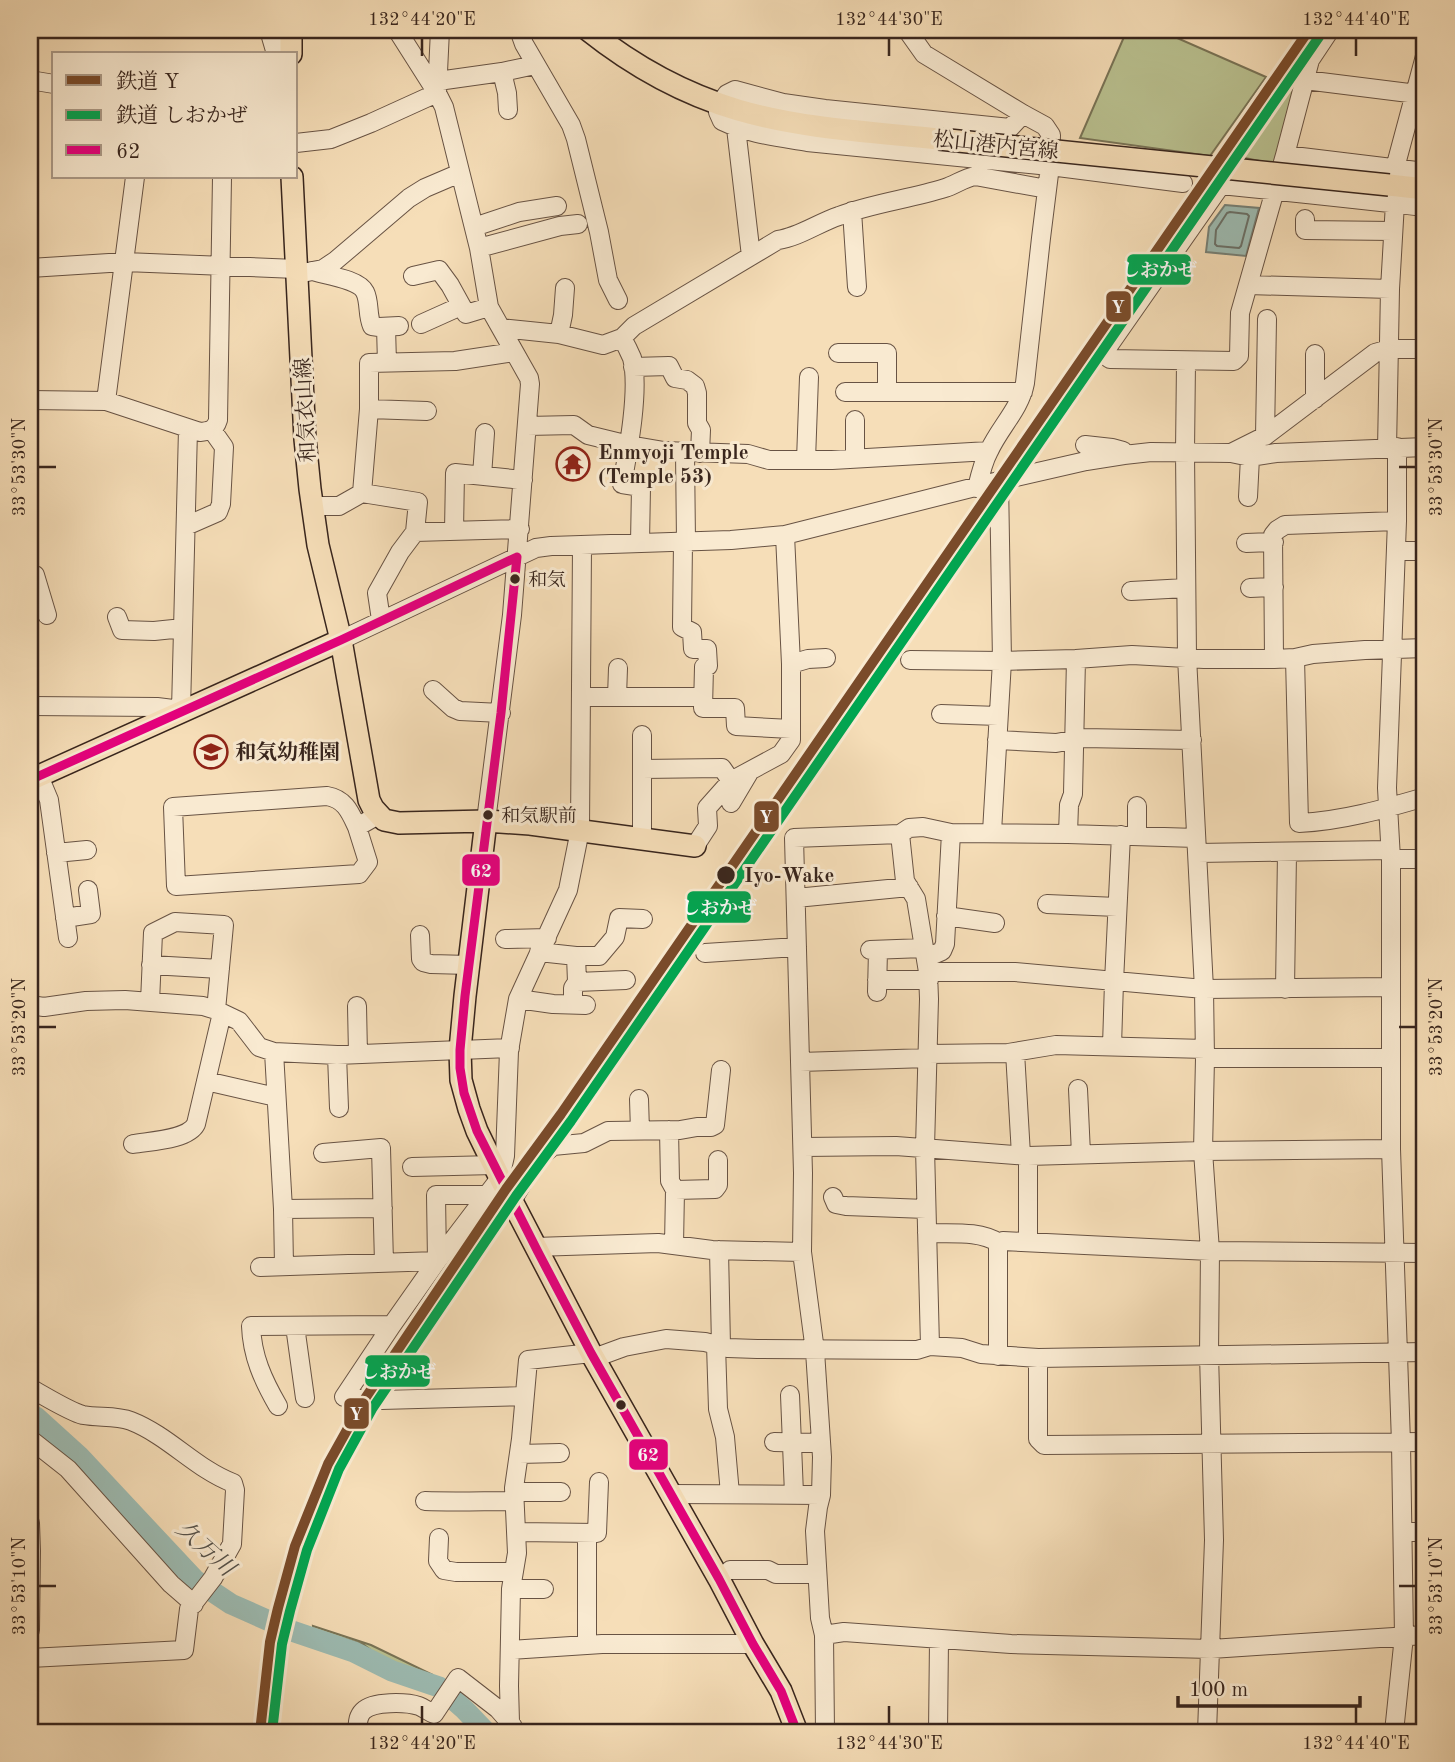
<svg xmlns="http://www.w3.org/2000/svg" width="1455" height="1762" viewBox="0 0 1455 1762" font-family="'Old Standard TT','Noto Serif JP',serif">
<rect width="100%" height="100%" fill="#f6deb8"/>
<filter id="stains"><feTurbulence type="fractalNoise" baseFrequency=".00286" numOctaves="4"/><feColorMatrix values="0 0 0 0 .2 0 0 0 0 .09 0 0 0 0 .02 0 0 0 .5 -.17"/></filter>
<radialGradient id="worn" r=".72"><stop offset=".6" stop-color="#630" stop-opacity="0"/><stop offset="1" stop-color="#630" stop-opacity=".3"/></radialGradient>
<path fill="#bac291" stroke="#797457" stroke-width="2" d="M1127,30h32l107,47 -56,79 -130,-18z
M1306,64l-26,101 -40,-8z
M313,1626l58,19 60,29 -11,2 -8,-4 -8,-6 -9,-2 -18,-9 -13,-10 -19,-6 -31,-5z"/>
<path fill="#9dbcb3" stroke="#758077" stroke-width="2" d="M1225,205l34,3 -13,48 -40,-4 3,-25z"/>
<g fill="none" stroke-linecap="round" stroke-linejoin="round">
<path stroke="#6a7068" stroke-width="2" d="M1230,212l17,2 2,2 -8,30 -2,2 -22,-2 -2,-2 1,-14 11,-17z"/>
<path stroke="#9dbcb3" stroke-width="21" d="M30,1415l6,2 43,39 116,124 36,24 61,27 62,21 38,19 47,16 26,23 21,22"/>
<defs>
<path id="minor" d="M269,30l7,24
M397,30l40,63 7,14 35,141 10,59 40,71 1,6 -18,231 -26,206
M519,30l5,14 47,81 5,14 23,93 9,48 10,20
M907,30l17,24 99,60 22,12 6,9 -1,31 -9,72 -16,145c-5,26 -25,44 -36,68 -6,11 -9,24 -12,37
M1330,30l-20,30 -25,95 -45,158 -1,43 -5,5 -124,-2 -4,-3 -1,-5 116,-166c68,7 136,14 204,22
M502,72l5,21 1,17
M30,80l24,4
M1305,80l120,15
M438,81l64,-9 33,-7
M1023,114l-13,14 -185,-19 -42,-6 -48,-13 -8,4 -7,10 -2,8 4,9c27,13 56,16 85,21l243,24 133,17
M736,128l15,128
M296,143l35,-4 40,-16 66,-30 3,-63
M1285,155l140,17
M1395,168l30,-112
M852,211l5,76
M1305,219v11l88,1
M474,227l45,-15 38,-6
M479,248l81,-22 18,-2
M30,268l95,-6 171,7
M312,271c13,4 47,8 53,21 5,10 2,23 7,34l7,1 20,-1
M297,274l26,-5 12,-8 74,-63 16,-10 35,-15
M413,276l26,-6 11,15 16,29 23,-7
M1248,285l142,4
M421,324l40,-18
M386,327l1,36
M501,328l58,6 44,11 19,-7 12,-12 144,-86c21,-3 40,-17 61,-24 34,-13 71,-17 106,-28 10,-3 19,-10 30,-12l72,13
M559,334l4,-19 2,-27
M622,338c4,7 7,13 10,20 8,31 -4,94 -10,126l19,3 -1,56
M838,353h49v39
M1186,362l-1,90 2,205 17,332 1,69 -2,93 7,100 -1,103 5,186 -7,192
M633,367l36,-1 6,12 12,2 8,6 2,7v30l4,7 -1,23
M845,392h178
M1315,399v-45
M30,400l76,1 94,31c10,-1 15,-2 18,-12l4,-243
M106,401l29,-224
M369,409l58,2
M855,420v39
M527,426l47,-1 14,10 41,10 35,6 84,3 21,6h63l157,-9
M1265,436l2,-117
M1085,445l27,3 11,3
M1387,449l3,-160 5,-86
M685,452l1,90
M1231,453l34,-17 110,-83 14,-4h36
M806,460l3,-83
M482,476l3,-43
M362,493l56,9 -3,30 -15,20 -23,41 4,27
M1248,497l2,-40
M312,506h27l23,-13 7,-84v-46l86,-2 59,-9
M186,526l32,-14 3,-8 3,-57 -12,-17
M454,531l1,-58 68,7
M415,532l105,-3
M683,542l-1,85 10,5 1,17h14l1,17 -4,1 -1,41h32l1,18 55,3
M1246,543l28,-1
M1396,551h29
M30,573l5,2 12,40
M1250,588l24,-1
M1131,591l55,-3
M117,617l5,13 32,1 29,-3
M341,640l195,-92 15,-2 180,-6 54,-5 214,-54 87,-20 38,-6 27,-3 80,1 19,4 26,-4 149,-6
M1295,658l4,165c43,-2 85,-14 126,-26
M1274,659l-1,-124 4,-5 8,-5 112,-4
M910,660l92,1 74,-2
M791,664l17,-5 18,-1
M433,690l20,18 7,3 41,2
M581,697h122
M617,697l1,-29
M30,706l127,1 24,3 7,-281
M941,714l57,2
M642,735v34
M997,740l59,3 27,-5 109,2
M39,776l10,24 19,138
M731,803l19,-32
M357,827l11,35 -9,12 -183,12 -3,-79 154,-11c18,3 23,16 30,31l21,-12
M992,832l10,-171 -3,-180
M900,834l5,47 11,18 12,73 1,27 -4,149 5,198
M1068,834l1,-29 4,-11 3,-135 56,-4 72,4h70l21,-1 18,-4 52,-4 60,-2
M1137,836v-30
M642,838v-69l80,-1 9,13
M695,846l13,-20 -1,-18 24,-27 50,-27 10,-14v-76l-6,-129
M56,853l31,-3
M1198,853l192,-3
M1391,859h34
M796,898l113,-11
M1047,904l70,3
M946,916l49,7
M65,918l26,-4 -3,-24
M420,935l1,24 2,3 8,2 38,1
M505,939l42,-1
M870,950l54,-2
M539,952l37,4
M705,953l92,-6
M926,958l16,-7 3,-7 6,-111
M151,965l69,4
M928,972h87l189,17 186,-2
M877,980h52
M577,982l49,-2
M1285,989l2,-136
M877,992l1,-42
M518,999l35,5 33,1
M150,1002l3,-69 22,-11 49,3 -8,85
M30,1005l14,2 42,-6 39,-1 78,6 13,4 23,11 20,26 15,5
M573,1005v-17l4,-6 -1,-26h23l16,-19 4,-19 24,1
M357,1006l1,48
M1112,1046l2,-64 7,-147
M1015,1052l6,103
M928,1054l80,-1 48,-8 149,4
M337,1055l2,53
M1205,1058h186
M800,1062l128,-4
M206,1081l70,16
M1078,1089l3,65
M639,1099l1,32
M669,1130l1,51 5,9 -1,55
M133,1144c17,-3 55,-4 63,-20l26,-111
M803,1147l93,-1 132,10 175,-5 188,-2
M323,1153l58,-5 3,115
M1028,1156v85
M412,1167l82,-2
M675,1190l40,-1 3,-4v-25
M833,1197l3,7 10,2 80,3
M512,1201l17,-29 13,-17 11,-9 31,-3 24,-12 72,-1 17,-3h14l4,-2 6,-55
M283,1209l-9,-157 63,3 173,-7
M927,1233c23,1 52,-3 72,10
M535,1247l123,-4 54,7 90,2
M719,1250l2,96
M284,1266l-1,-57 100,-1
M260,1267l177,-6 -1,-66h51
M295,1326l10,72
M716,1345l2,64 7,28 5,57
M998,1356v-109l1,-4 4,-2 207,10 215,2
M594,1358l30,-11 42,-8 39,3 23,6 29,1 160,1 13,-4 32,2 19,6 57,4 387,-6
M1038,1358v81l6,6 381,-3
M30,1388c13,7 40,24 53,27 16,3 33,0 48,6 38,15 65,48 102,62l2,7 -3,54 -19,34 -24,31 -5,41 -154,8
M790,1395l4,99
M524,1396l-143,4 -37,-3 48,-72 45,-64 63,-83 5,-22 4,-105 9,-52 50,-109 12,-60 2,-285
M278,1406c-15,-26 -26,-50 -27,-80l141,-1
M30,1439l38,30 103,115 23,20
M774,1442l47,1
M519,1454l41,-1
M514,1492h47
M671,1494l150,1
M425,1501c30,1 59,0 89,0
M30,1523l1,28 -1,79
M517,1532l80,1 2,-51
M1403,1532h22
M587,1533v112
M439,1538l-1,23 6,9 12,2h58
M730,1570h38l8,4h40
M511,1589h33
M824,1635l20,-3 167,12 200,5 214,-14
M510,1650l92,-6h151
M510,1722l-1,-36 2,-97 6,-36 -3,-65 7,-49 7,-79 63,-7
M357,1732c1,-8 0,-15 6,-21 10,-10 43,-9 56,-5 5,2 10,6 15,8l24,-36 40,31 14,16
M825,1732l-1,-97 -4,-17 -5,-87 3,-24 3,-12 1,-38 -7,-106 -13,-99 1,-79 -9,-335 106,-4 9,-6 14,-1 28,6 117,1 128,4
M938,1732l1,-92
M1394,1732l10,-96 -3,-193 -10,-294v-290l-4,-71 10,-267v-74"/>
<path id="major" d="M291,30v24
M588,30c44,35 96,64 150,80 65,19 135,22 201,29
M292,177l13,262 5,50 8,56 23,95 28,160 4,8 11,12 15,3 87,-2 44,3 165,22
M1389,185l36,4
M30,780l311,-140
M486,821l-21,175 -5,54 1,30 8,29 8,22 23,47 91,175 128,226 34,65 28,47 16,41"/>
</defs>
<use href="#minor" stroke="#685344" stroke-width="20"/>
<use href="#major" stroke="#38251d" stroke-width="24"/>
<use href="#minor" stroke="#f9ead1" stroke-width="18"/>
<use href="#major" stroke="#f6deb8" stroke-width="21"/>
<defs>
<path id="rail" d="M542,1141l91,-118 298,-434 43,-73"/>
</defs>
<use href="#rail" stroke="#38251d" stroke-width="6"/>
<use href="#rail" stroke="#f9ead1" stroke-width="3.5" stroke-dasharray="10" stroke-linecap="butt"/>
<defs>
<path id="major-bridge" d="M939,139l450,46"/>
</defs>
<use href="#major-bridge" stroke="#38251d" stroke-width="24" stroke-linecap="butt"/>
<use href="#major-bridge" stroke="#f6deb8" stroke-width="21"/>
<defs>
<path id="bus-1" d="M517,557l-16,156 -36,283 -5,54v18l4,25 13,38 61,121 53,101 128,226 34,65 28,47 16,41
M30,780l311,-140 176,-83"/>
</defs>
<use href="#bus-1" stroke="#f9ead1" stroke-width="14"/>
<use href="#bus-1" stroke="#e5007d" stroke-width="9"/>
<defs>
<path id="rail-1" d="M260,1732l10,-90 8,-34 17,-62 33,-82 34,-61 144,-214 55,-75 748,-1084"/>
<path id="rail-2" d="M272,1732l10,-88 8,-33 17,-61 32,-81 33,-60 144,-213 55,-75 748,-1084"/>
</defs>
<use href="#rail-1" stroke="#f9ead1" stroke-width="16"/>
<use href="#rail-2" stroke="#f9ead1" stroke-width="16"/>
<use href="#rail-1" stroke="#7a4b2a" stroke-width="10"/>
<use href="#rail-2" stroke="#00a651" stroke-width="10"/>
</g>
<path fill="none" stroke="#38251d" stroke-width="2.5" d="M422,38v18M889,38v18M1356,38v18M38,467h18M1399,467h17M38,1027h18M1399,1027h17M38,1586h18M1399,1586h17M422,1706v18M889,1706v18M1356,1706v18"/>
<defs>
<symbol id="temple-ring" viewBox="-11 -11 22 22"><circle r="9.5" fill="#f9ead1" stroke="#8f2418" stroke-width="1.5"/><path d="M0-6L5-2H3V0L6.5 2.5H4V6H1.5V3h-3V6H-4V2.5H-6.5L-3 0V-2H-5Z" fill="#8f2418"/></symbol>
<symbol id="school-ring" viewBox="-11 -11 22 22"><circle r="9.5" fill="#f9ead1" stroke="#8f2418" stroke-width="1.5"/><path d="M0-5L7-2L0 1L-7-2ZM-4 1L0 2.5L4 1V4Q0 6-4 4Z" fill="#8f2418"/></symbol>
</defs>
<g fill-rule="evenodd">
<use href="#temple-ring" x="554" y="445" width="38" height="38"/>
<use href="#school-ring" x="192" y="733" width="38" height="38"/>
</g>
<g fill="#38251d" stroke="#f9ead1" stroke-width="2.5">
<circle cx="515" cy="579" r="6"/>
<circle cx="488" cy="815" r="6"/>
<circle cx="726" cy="875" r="10"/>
<circle cx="621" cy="1405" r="6"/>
</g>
<g text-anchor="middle" stroke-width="6" stroke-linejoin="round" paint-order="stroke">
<g font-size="19" fill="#38251d" stroke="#f9ead1" text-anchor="start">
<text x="528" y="586">和気</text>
<text x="501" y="822">和気駅前</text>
</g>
<g font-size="21" fill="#38251d" stroke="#f9ead1">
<text transform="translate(996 145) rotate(6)" y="7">松山港内宮線</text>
<text transform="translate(305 410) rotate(-93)" y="7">和気衣山線</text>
</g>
<g font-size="21" font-weight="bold" fill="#38251d" stroke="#f9ead1" text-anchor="start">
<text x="598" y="459">Enmyoji Temple<tspan x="598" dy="24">(Temple 53)</tspan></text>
<text x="235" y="759">和気幼稚園</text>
</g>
<g font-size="21" font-weight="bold" fill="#38251d" stroke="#f9ead1" text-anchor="start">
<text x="744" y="882">Iyo-Wake</text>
</g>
<g font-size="23" font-style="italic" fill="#56524a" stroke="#f9ead1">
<text transform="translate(206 1548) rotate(42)" y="8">久万川</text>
</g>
</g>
<g stroke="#f9ead1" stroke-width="2.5">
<rect x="1126" y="253" width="66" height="33" rx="7" fill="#00a651"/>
<rect x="1105" y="290" width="27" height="33" rx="7" fill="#7a4b2a"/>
<rect x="753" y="800" width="27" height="33" rx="7" fill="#7a4b2a"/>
<rect x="461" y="853" width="40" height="34" rx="7" fill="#e5007d"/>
<rect x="686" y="890" width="66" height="34" rx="7" fill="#00a651"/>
<rect x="364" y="1354" width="67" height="34" rx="7" fill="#00a651"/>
<rect x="343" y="1397" width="27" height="33" rx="7" fill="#7a4b2a"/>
<rect x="628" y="1438" width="41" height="33" rx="7" fill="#e5007d"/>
</g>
<g font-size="19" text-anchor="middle" font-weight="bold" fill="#fff">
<text x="1159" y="276">しおかぜ</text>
<text x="1118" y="313">Y</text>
<text x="766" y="823">Y</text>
<text x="481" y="877">62</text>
<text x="719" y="914">しおかぜ</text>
<text x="398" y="1378">しおかぜ</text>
<text x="356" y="1420">Y</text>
<text x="648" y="1461">62</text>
</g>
<rect width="1455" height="1762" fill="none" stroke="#f6deb8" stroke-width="77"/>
<rect x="52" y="52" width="245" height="126" fill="#f9ead1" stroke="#ac9b89" stroke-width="2"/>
<rect x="66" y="75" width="35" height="10" fill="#7a4b2a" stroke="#ac9b89" stroke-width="2"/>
<text x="116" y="88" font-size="21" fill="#38251d">鉄道 Y</text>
<rect x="66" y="110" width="35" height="10" fill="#00a651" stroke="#ac9b89" stroke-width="2"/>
<text x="116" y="122" font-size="21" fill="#38251d">鉄道 しおかぜ</text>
<rect x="66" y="145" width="35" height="10" fill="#e5007d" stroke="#ac9b89" stroke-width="2"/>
<text x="116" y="158" font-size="21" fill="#38251d">62</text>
<path d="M1178 1696v10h182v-10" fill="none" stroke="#38251d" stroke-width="3.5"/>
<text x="1189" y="1696" font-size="21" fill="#38251d" stroke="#f9ead1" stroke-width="5" paint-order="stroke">100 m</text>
<rect x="38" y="38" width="1378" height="1686" fill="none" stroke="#38251d" stroke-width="2.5"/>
<g font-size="18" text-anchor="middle" fill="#38251d">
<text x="422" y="25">132°44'20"E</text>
<text x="889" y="25">132°44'30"E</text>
<text x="1356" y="25">132°44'40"E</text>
<text transform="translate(19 467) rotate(-90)" y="6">33°53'30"N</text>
<text transform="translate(1436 467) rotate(-90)" y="6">33°53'30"N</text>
<text transform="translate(19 1027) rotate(-90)" y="6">33°53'20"N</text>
<text transform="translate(1436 1027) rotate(-90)" y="6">33°53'20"N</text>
<text transform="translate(19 1586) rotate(-90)" y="6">33°53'10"N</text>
<text transform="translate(1436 1586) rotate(-90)" y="6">33°53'10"N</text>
<text x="422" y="1749">132°44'20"E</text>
<text x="889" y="1749">132°44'30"E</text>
<text x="1356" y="1749">132°44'40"E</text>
</g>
<rect width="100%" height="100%" filter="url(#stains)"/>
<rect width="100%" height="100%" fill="url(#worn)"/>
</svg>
